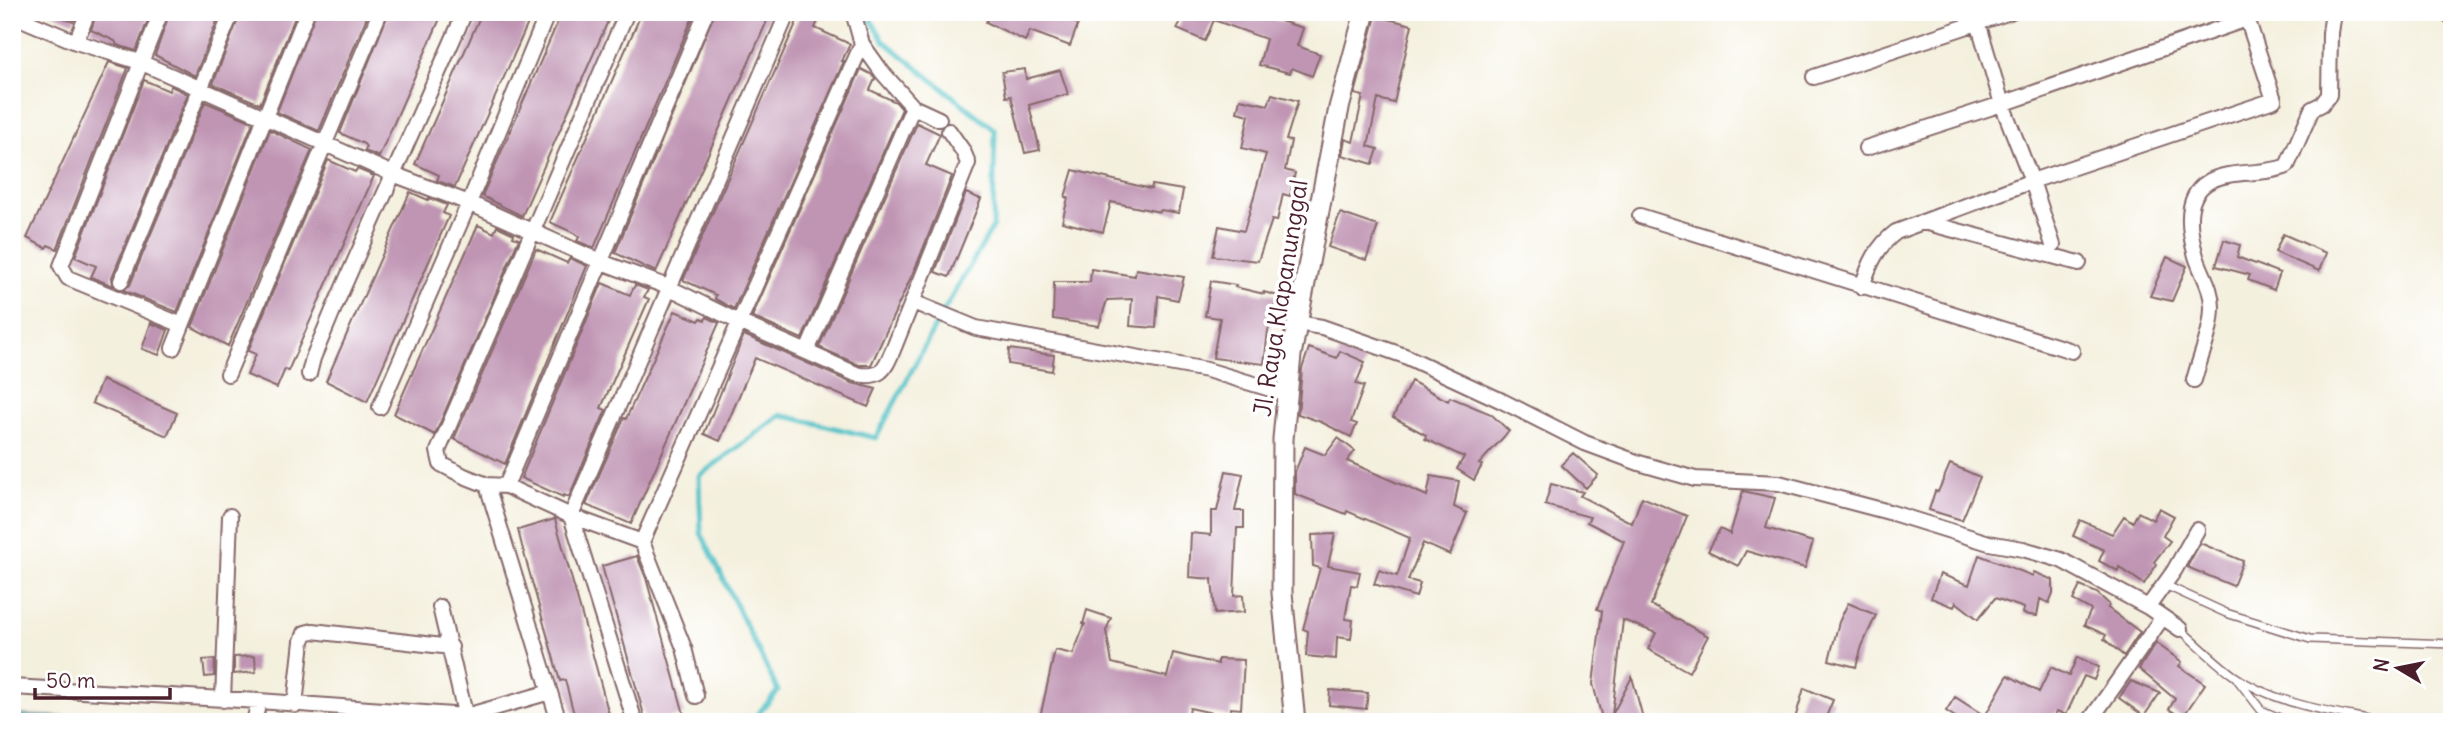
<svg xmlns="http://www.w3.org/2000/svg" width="2464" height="734" viewBox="0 0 2464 734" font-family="Delius,sans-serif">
<rect width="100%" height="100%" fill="#fff"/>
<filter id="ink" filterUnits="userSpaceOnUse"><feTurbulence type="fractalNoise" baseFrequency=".0143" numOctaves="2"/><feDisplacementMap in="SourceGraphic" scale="14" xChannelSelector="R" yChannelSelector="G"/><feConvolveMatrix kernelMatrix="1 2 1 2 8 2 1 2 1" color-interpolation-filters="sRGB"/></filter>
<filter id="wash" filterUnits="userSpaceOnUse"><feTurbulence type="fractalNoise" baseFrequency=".00686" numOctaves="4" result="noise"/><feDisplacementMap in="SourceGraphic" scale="28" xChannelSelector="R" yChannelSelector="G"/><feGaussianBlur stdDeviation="1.57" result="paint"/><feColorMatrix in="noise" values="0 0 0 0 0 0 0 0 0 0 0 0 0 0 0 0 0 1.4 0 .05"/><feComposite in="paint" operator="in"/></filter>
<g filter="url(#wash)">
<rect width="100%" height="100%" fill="#f4f0de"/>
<path fill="#54c2c8" stroke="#4f707a" stroke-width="2" d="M12,715l119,4 -1,3h-118z"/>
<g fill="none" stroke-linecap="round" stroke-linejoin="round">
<path stroke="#54c2c8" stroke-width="5" d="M751,722l27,-31 -77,-158 -2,-57 82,-61 95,23 64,-121 53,-90 2,-97 -111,-89 -18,-29"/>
</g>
<g id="blocks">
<path fill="#c095b4" d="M50,12h28l-5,10z
M97,12h54l-15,39 -19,-6 -2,-4 -24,-11z
M170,12h51l-26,64 -40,-21z
M241,12h56l-37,92 -47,-20z
M316,12h53l-50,119 -42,-19z
M389,12h54l-64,145 -14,-6 1,-4 -2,-3 -24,-11z
M482,12h51l-78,175 -18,-6 2,-6 -24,-11z
M562,12h50l-90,204 -40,-20z
M642,12h53l-101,236 -17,-7 2,-4 -5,-4 -24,-11z
M715,12h56l-115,260 -41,-19z
M801,12h21l-7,16 35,16 -8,17h2l-110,248 -19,-10 1,-4 -33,-15z
M991,12h57l30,12 -8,22 -40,-15 -5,10 -39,-19z
M1185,12h66l52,16 -6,18 23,8 -8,22 -20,-8 -2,5 -31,-8 7,-26 -52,-19 -9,21 -28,-12z
M1376,16l36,9 -18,78 -16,-4 -10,47 10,3 -5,15 -31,-9 3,-16 8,3 10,-46 -8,-2z
M109,62l19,6 -71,181 -9,-4 -2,3 -19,-10z
M861,69l10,5 4,5 -5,11 26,12 6,7 -100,230 -50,-22z
M1025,69l1,10 34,-9 8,24 -39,11 11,45 -15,3 -14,-57 -5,1 -4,-25z
M144,80l25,11 2,-5 17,8 -76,183 1,9 -22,-9 5,-11 -21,-9z
M1272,94l26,7 -12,39 5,1 -6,29 10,3 -5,23 -7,-2 -6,27 -5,-1 -14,41 -45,-5 6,-30 25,5 22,-77 -24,-6 7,-33 -12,-3 3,-13 28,6z
M205,102l48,20 -76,190 -54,-22 7,-5z
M917,123l23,11 -14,31 26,11 -35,88 -46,101h-12l-40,-18z
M270,130l42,20 -84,196 -36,-19z
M328,160l27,12 2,-3 17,7 -86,195 -3,-2 -8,19 -30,-13 9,-21 -8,-3z
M1073,170l78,19 1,-4 31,5 -4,23 -18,-3 -1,2 -49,-10 -8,30 -41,-10 6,-24 -3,-1z
M410,192l18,8 1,-2 18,7 -4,8 6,3 -82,186 -41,-21z
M966,193l15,6 -32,78 -14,-5z
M1340,213l38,13 -12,34 -38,-13z
M478,225l16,8 3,-7 17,8 -1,3 6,2 -84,196 -41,-21z
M2283,234l43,19 -7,18 -44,-19z
M2224,240l16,5 -3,12 43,16 -6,17 -26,-10 2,-5 -34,-9z
M536,249l31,14 3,-5 17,8 -82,198 -51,-25z
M2167,257l20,9 -15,35 -22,-5z
M1091,269l44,7 1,-7 48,8 -6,23 -20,-4 -2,32 -26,-2 2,-27 -25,1 -8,26 -46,-7 1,-37h36z
M1211,281l25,4 -1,2 29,7v-2l14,4 -10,35 -4,33 -51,-6 7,-40 -15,-2z
M602,283l28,12 5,-10 13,5 -4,7 5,2 -48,109 5,2 -37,87 -5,-2 -1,2 -42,-19z
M675,311l24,10 2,-3 4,2 2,-3 12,6 -88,201 -45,-19 38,-87 2,1z
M151,323l17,7 -9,25 -17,-6z
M744,335l108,48 24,6 -8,18 -113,-49 -35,83 -16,-7z
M1309,348l28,10 3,-7 25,11 -9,22 8,2 -13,36 6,2 -6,13 -30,-15 -23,-8 4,-45z
M1009,349l45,6 -2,16 -44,-7z
M102,380l75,33 -10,23 -75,-33z
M1411,381l37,20 2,-4 41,17 18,17 -30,33 3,1 -8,15 -17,-11 7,-12 -39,-18 1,-4 -33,-18z
M1338,438l17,13 -8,10 80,35 4,-20 28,5 -5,26 13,6 -17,42 -27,-12 -15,37 12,3 -4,14 -42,-13 5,-14 18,6 13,-38 -63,-27 -1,3 -51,-20v-22l10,-25 20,8z
M1573,453l25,22 -12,13 -25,-23z
M1950,464l30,13 -18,43 -33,-10 6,-19 3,1z
M1226,471l17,3 -8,37h9v17h-7l-3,68 9,-1 1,17 -29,2 -3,-35 -23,-2 2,-44 20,2v-24h6z
M1551,484l32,8 -3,4 52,27 10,-26 45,19 -36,89 57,31 -19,36 -41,-23 8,-16 -33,-13 -11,95 20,-38 12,45h-41l-10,-38 9,-73 -5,-2 27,-68 -37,-19 3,-5 -45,-12z
M1743,491l32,7 -9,30 47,14 -8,26 -59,-17 -8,15 -30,-15 12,-22 10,5z
M2159,508l15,8 -11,20 7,5 -16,21 3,2 -13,20 -25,-17 -1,4 -19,-10 5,-11 -31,-14 7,-16 32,14 12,-18 9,6 5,-10 15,8z
M555,519l33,118 23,85h-35l-11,-42 -5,1 -38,-135 -4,-16z
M1335,534l-7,32 32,6 -3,14 -6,-1 -6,34 8,1 -2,19 -14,-2 -1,22 -30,-3 2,-25 -5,-2 17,-61 -7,-2 -1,-31z
M2200,543l43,18 -10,25 -46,-19z
M1979,555l54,21 1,-4 19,8v13l-4,10 -9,-4 -3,17 -14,-2 1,-6 -29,-10 -17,21 -22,-17 -2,5 -23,-9 9,-24 29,11z
M637,556l9,22 38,136 -27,8h-11l-44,-156z
M2080,586l17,7 12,11 -1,4 32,24 -16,24 -20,-17 2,-4 -22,-10 7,-15 -18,-10z
M1848,603l28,12 -14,31 -6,21 -27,-7 10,-38z
M1087,610l24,8 -5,13 6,32 55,14 6,-24 45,11v-5l26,1 -3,49 -10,-1 -1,9 -40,-9 -3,14h-148l16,-72 18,4 12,-30h-2z
M2156,643l26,19 -3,4 26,18 -23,34 -13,-9 6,-10 -36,-30z
M255,656l1,16 -22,2v-17z
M2077,657l22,10 -5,13 -10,-4 -18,39 -9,-4 -6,11h-88l-17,-11 9,-14 30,19 23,-41 31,17 12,-25 18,9z
M215,659l-1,17 -9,1 -2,-17z
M2131,681l29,12 -16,23 -25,-18z
M1804,688l29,12 -9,22h-30z
M1330,690l38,3 -2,16 -37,-4z"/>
</g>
</g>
<g filter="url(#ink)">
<use href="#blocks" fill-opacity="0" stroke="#86686a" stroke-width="2"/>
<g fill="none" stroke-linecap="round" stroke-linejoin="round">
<defs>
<path id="service" d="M2165,585l61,28 84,26 142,5
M2180,629c17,15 34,32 53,46 43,30 98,36 148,47
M2237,679l24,31 28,12"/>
<path id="minor" d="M161,12l-100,254 7,12 114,47
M627,12l-189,439 3,13 23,12 23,9 19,1 65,30 71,26
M853,12l9,32 20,28 31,35 26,12
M1975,12l27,92 30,77 21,64
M2439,12l13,4
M12,15l64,27 64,20 253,112 76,29 130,58 69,26 71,35 117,52c24,5 28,-3 37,-24l75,-187 -5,-12 -14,-20
M76,42l12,-30
M1814,77l196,-65
M1866,148l136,-44 245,-85
M1640,216l432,135
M1924,222l155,41
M121,281l111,-269
M1862,287c7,-22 15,-41 34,-55l136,-51 242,-81 -29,-88
M913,302l63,26 231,42 80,24
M1297,323l25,4 83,29 97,45 83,42 54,20 56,16 84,4 110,29 100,31 34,6 38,11 87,47 32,22
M173,348l134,-336
M807,351l106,-244
M228,374l152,-362
M309,374l4,-16 21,-50 131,-296
M2194,380c6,-23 18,-49 18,-73 0,-20 -11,-34 -16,-51 -7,-24 -13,-59 12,-74 21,-13 55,-6 79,-16l25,-57 10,-5 7,-9 1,-62 3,-21
M380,407l89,-204 79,-191
M487,485l72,237
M506,486l200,-474
M440,607l27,115
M2148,607l26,-36 23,-41
M12,687l247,14 207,15 84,-24
M696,696l-12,-48 -42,-106 220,-498
M223,700l7,-184
M295,705l7,-64 3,-8 8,-2 138,16
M254,722l5,-21
M635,722l-64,-206 217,-504
M2089,722l73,-104"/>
<path id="tertiary" d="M1295,722l-13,-129 1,-154 8,-84 48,-247 26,-96"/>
</defs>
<use href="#service" stroke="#86686a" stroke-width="10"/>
<use href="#minor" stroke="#86686a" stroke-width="18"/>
<use href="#tertiary" stroke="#86686a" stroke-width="23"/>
<use href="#service" stroke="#fff" stroke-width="7"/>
<use href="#minor" stroke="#fff" stroke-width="14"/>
<use href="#tertiary" stroke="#fff" stroke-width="19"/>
</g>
</g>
<g text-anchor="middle" stroke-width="7" stroke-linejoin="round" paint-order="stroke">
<g font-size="24" fill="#4a1f2b" stroke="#fff">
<text transform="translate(1281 298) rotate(-81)" y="8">Jl. Raya Klapanunggal</text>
</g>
</g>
<rect width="2464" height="734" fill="none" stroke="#fff" stroke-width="42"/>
<g transform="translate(2398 668) rotate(280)" stroke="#ffffff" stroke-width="5" paint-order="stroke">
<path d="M0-5L12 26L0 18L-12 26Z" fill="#4a1f2b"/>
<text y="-10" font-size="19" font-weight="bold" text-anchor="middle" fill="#4a1f2b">N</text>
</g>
<path d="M35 688v10h135v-10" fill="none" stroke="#4a1f2b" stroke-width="3.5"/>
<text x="46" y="688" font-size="21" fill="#4a1f2b" stroke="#ffffff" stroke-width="5" paint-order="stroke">50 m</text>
</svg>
